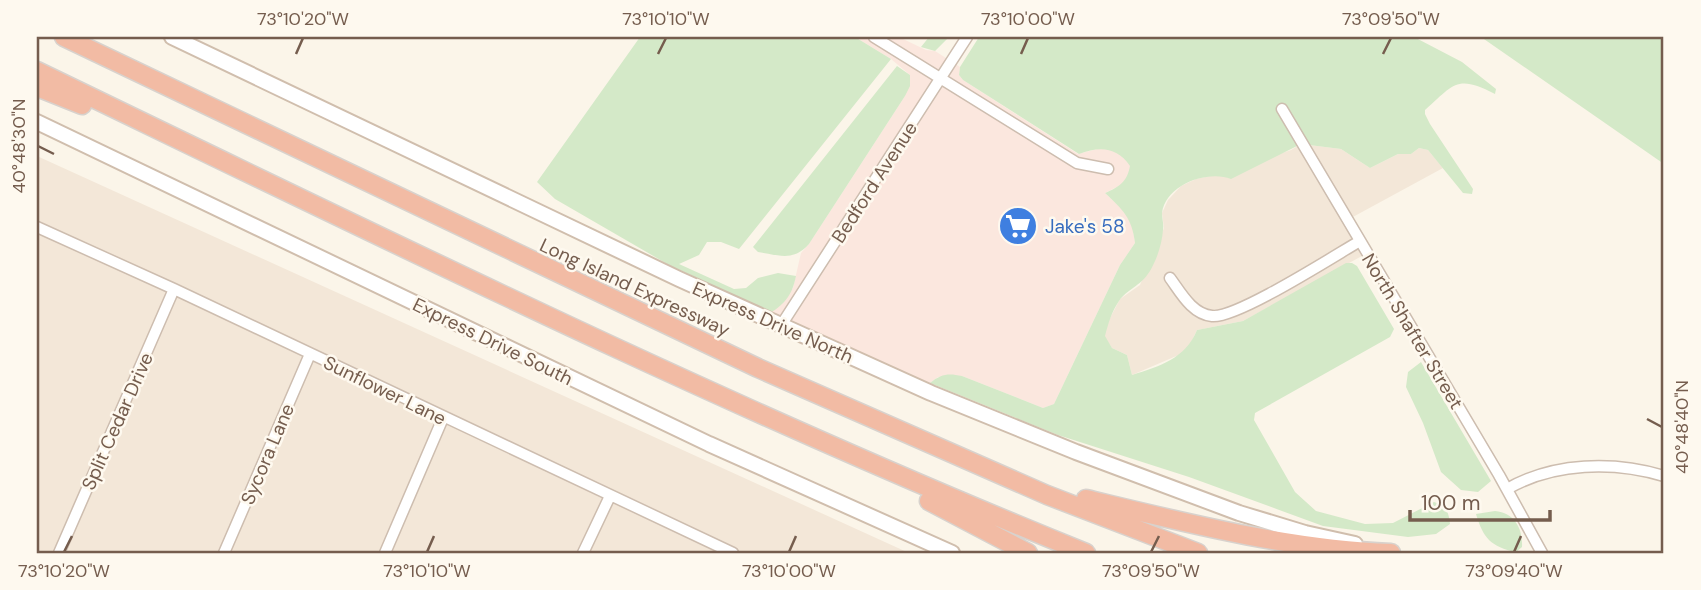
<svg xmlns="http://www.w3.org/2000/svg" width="1701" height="590" viewBox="0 0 1701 590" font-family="'DM Sans',sans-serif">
<rect width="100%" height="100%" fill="#fbf5e9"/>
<path fill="#f3e7d8" d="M1301,144l40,5 29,19 28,-14h13l8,-6 9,2 15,18 -92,50 20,33 -128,70 -46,9 -8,17 -8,7 -49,21 -5,-20 -15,-7 -8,-12 4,-14 12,-23 20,-14 24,-57 -2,-15 6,-13 13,-14 15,-7 24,-5 71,-24z
M37,156l872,397h-872z"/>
<path fill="#fbe7de" d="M855,37h44l27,13 9,1 25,16 -1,8 4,5 115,74 23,-6 11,2 12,6 7,10 -2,9 -6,9 -18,9 16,15 11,15 3,20 -15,22 -66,139 -11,4 -81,-32 -24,1 -8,6 -163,-68 26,-27 8,-35 8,-9 96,-148 5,-21 -19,-16z"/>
<path fill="#d4e9c8" d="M640,37h215l36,22 -152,190 -18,-7h-14l-8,13 -20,9 55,25 12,-1 12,-10 20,-5 18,3c-4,20 -12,29 -29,39l-22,-15 -76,-35 -114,-66 -18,-17z
M929,37h20l-14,14 -14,-4z
M979,37h435l48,25 34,27 -1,5c-38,-20 -41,-10 -70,16v4l5,10 43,65 -1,5 -9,-1 -35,-43 -9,-2 -8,6h-13l-28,14 -29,-19 -40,-5 -70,35c-23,-9 -65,5 -69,34 0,6 2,11 1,17 -1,14 -6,29 -13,41 -10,16 -23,18 -31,30 -7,10 -11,23 -14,35l7,12 15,7 5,20c28,-9 53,-16 65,-45l46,-9 103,-58h6l5,3 37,63 -4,8 -135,76 -1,7 41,72 21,19 49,13 28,-1 41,-21c12,4 15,10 16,22l-14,10 -28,3 -85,-11 -134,-49 -131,-42 -128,-52c11,-9 18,-10 32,-7l81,32 11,-4 66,-139 15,-22c-3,-25 -12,-33 -30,-50 14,-6 22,-11 25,-27 -13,-19 -30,-20 -51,-12l-116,-74 -4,-5 1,-8z
M1481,37h183v127z
M897,66l13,9v11l-5,10 -96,148c-16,18 -30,11 -51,8l-5,-5z
M1421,362l70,119 -13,11 -17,-2 -20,-18 -18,-49 -17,-36 2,-15z
M1495,511c20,2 28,18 27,36l-6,5c-25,-5 -33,-14 -40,-38z"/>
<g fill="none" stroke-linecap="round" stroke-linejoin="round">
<defs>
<path id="street" d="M874,37l203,126 31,6
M1282,109l217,366 43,78
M37,227l137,62 559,264
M1170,278c11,15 22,36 42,38 24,3 122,-60 148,-75
M780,327l187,-290
M1507,489c47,-27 107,-28 157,-13
M59,553l115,-264
M224,553l86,-199
M385,553l58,-135
M583,553l27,-57"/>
<path id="secondary" d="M172,37l507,242 252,114 145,59 163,61 66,20 50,11
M37,122l672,322 243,109"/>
<path id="highway" d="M64,37l694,331 289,127 151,58
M37,71c346,167 692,338 1049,482
M37,87l45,18
M1086,499c100,24 202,50 305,54
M929,501l99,52"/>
</defs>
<use href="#street" stroke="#cdbdaf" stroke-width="13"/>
<use href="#secondary" stroke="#d0bead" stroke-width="18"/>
<use href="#highway" stroke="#d8d2cd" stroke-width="21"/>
<use href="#street" stroke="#fff" stroke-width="10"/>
<use href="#secondary" stroke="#fff" stroke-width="14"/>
<use href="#highway" stroke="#f2bba4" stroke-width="18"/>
</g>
<path fill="none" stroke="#755d4e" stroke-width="2.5" d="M296,54l7,-16M658,54l8,-16M1021,54l7,-16M1383,54l8,-16M38,146l16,8M1647,419l15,8M64,552l8,-16M427,552l7,-16M789,552l7,-16M1151,552l8,-16M1514,552l7,-16"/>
<defs>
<symbol id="supermarket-disc" viewBox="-11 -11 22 22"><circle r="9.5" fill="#3f7fe0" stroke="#fef9ef"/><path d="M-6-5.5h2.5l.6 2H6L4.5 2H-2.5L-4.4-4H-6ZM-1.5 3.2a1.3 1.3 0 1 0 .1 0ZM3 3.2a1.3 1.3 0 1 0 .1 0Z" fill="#fff"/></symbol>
</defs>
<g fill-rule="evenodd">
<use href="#supermarket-disc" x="996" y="204" width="44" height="44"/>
</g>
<g text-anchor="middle" stroke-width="5" stroke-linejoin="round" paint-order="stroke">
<g font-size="19" fill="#755d4e" stroke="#fef9ef">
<text transform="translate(874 182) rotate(-57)" y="7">Bedford Avenue</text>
<text transform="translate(635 287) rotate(25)" y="7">Long Island Expressway</text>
<text transform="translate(773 322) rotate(24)" y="7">Express Drive North</text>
<text transform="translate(1413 331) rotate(59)" y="7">North Shafter Street</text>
<text transform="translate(493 341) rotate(26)" y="7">Express Drive South</text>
<text transform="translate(385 390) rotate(26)" y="7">Sunflower Lane</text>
<text transform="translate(117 421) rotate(-66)" y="7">Split Cedar Drive</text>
<text transform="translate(267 454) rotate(-67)" y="7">Sycora Lane</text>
</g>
<g font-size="19" fill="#366cbe" stroke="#fef9ef" text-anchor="start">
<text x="1045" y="233">Jake's 58</text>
</g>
</g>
<rect width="1701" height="590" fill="none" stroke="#fef9ef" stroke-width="77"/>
<path d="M1410 510v10h140v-10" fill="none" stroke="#755d4e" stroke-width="3.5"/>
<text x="1421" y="510" font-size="21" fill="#755d4e" stroke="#fef9ef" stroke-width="5" paint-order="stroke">100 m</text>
<rect x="38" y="38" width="1624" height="514" fill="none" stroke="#755d4e" stroke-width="2.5"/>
<g font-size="18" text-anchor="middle" fill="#755d4e">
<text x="303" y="25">73°10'20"W</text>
<text x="666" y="25">73°10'10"W</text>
<text x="1028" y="25">73°10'00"W</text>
<text x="1391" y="25">73°09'50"W</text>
<text transform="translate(19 146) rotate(-90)" y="6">40°48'30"N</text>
<text transform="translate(1682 427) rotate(-90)" y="6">40°48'40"N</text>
<text x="64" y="577">73°10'20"W</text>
<text x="427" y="577">73°10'10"W</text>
<text x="789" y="577">73°10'00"W</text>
<text x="1151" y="577">73°09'50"W</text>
<text x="1514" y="577">73°09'40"W</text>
</g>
</svg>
